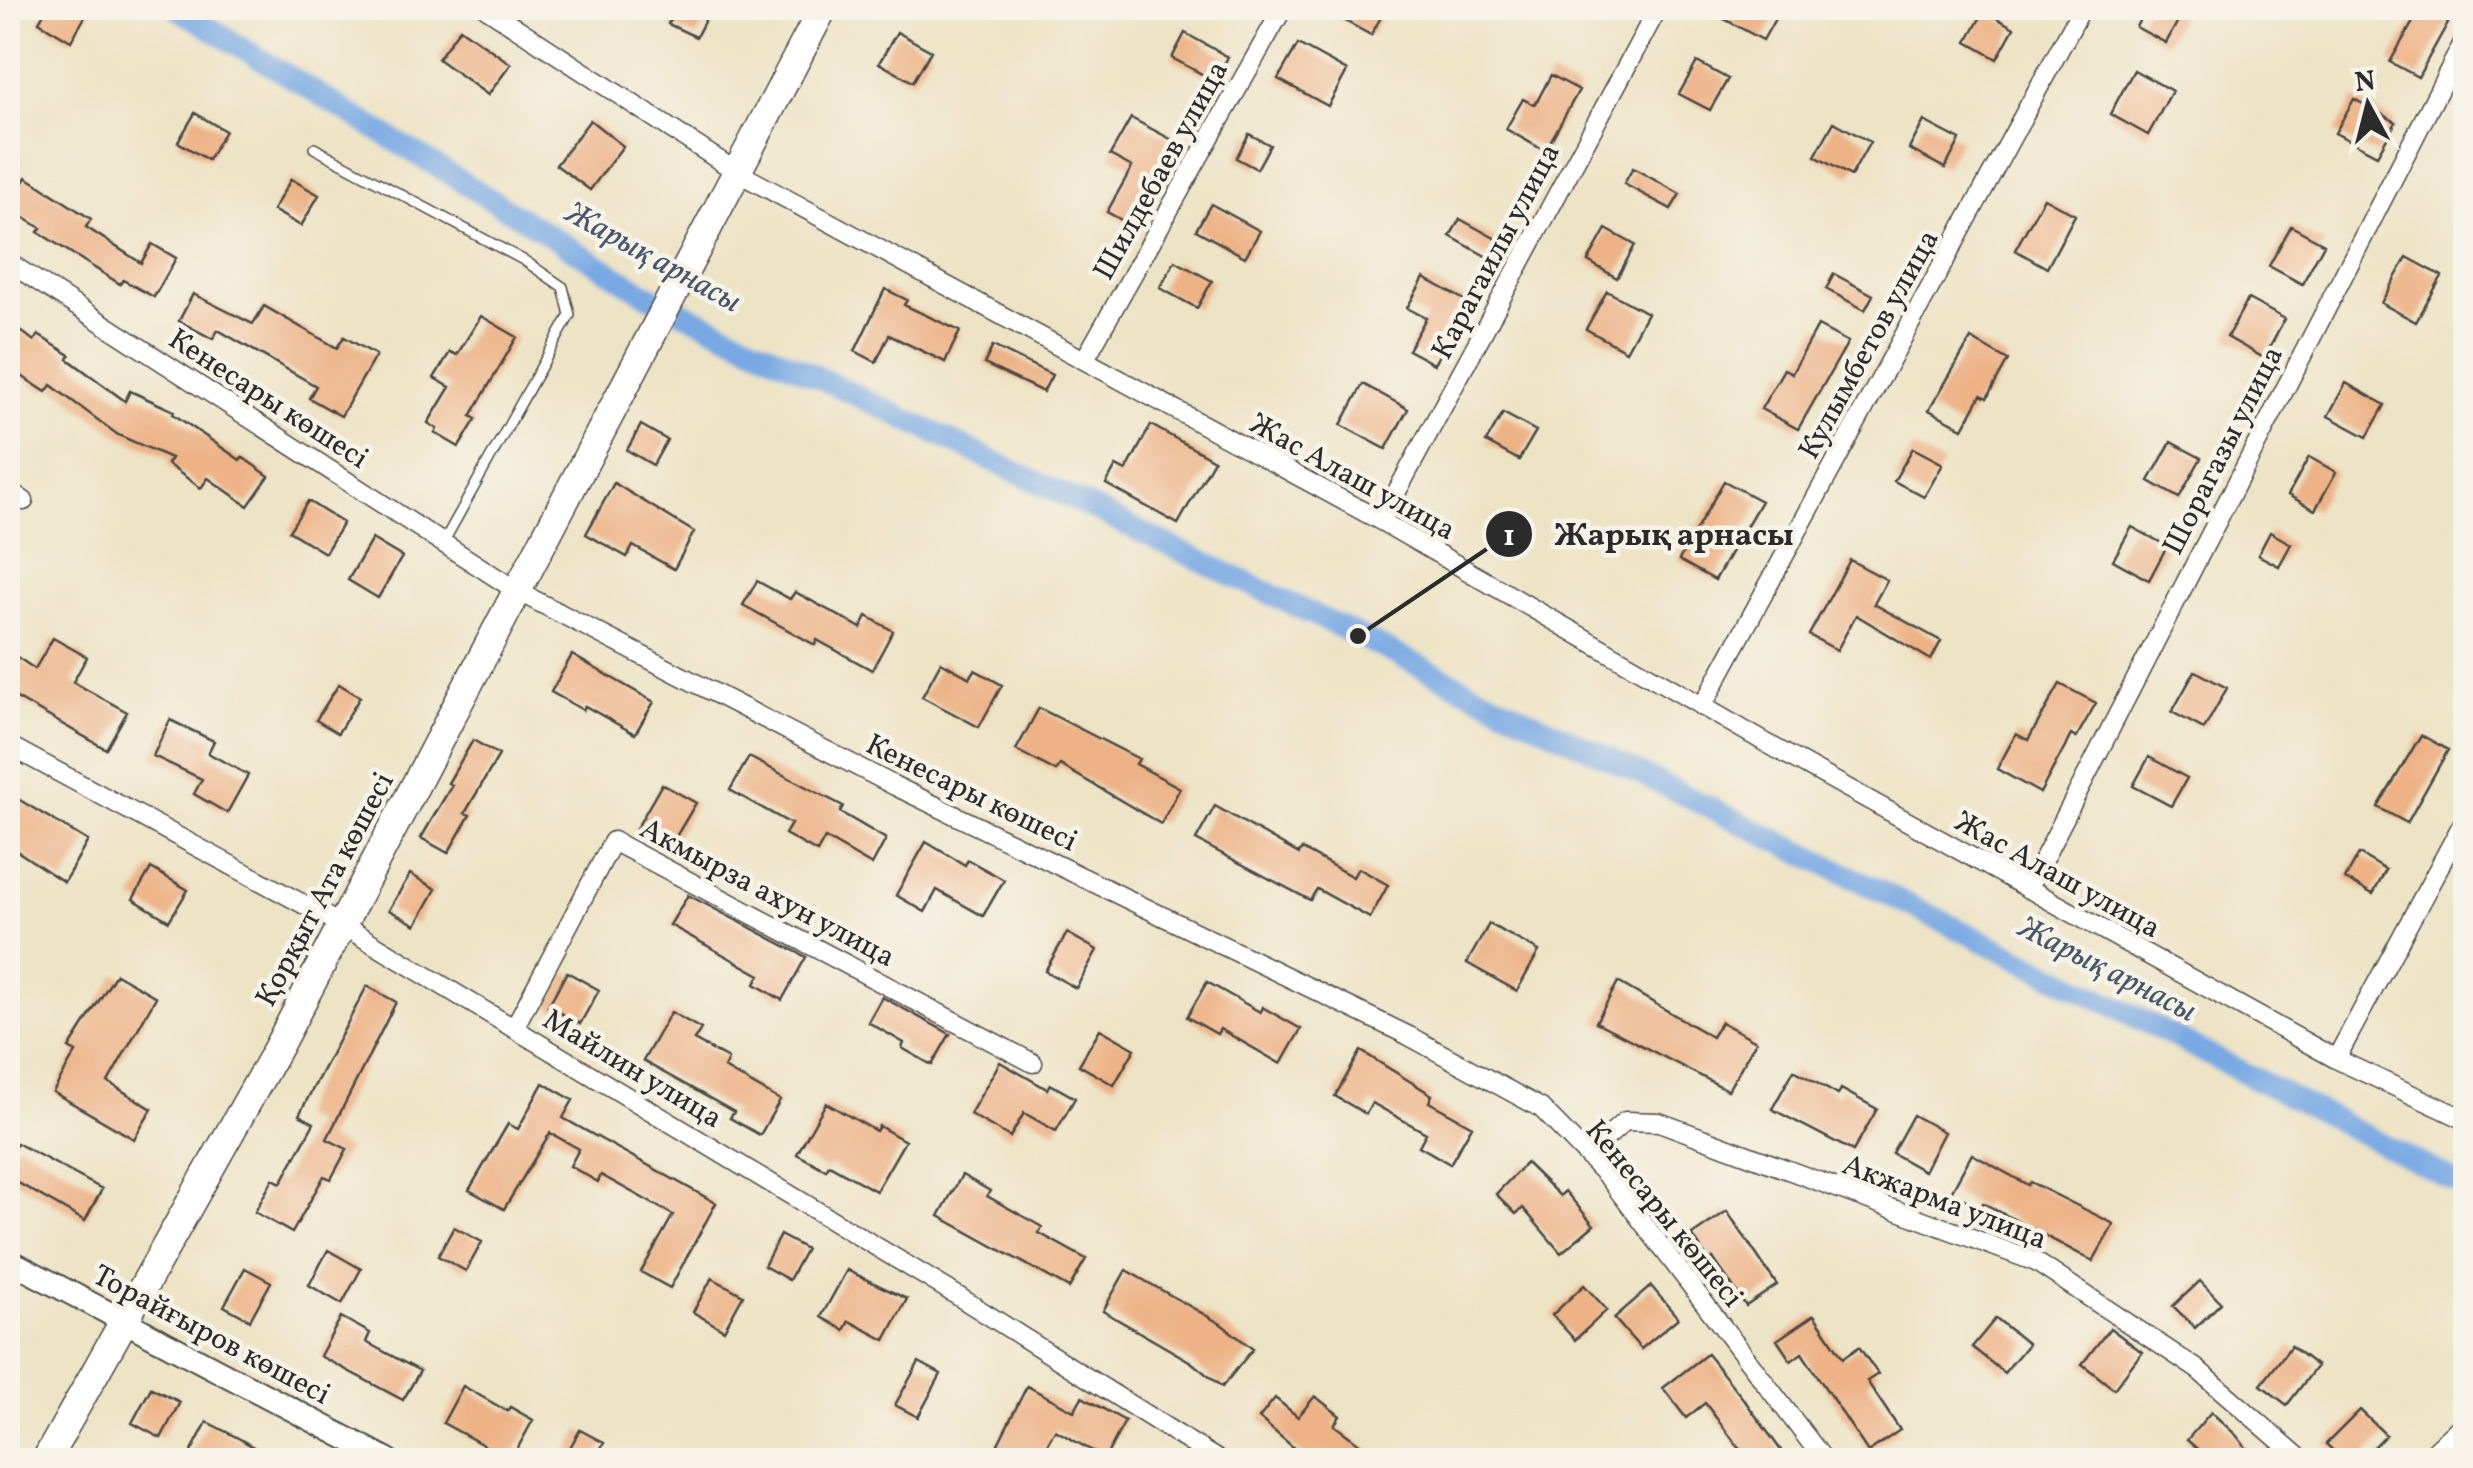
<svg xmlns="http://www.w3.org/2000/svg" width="2473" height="1468" viewBox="0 0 2473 1468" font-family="Vollkorn,serif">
<rect width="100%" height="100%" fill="#f7f3e8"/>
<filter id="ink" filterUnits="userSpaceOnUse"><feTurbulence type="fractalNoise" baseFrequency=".01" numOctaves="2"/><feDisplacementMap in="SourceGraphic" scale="20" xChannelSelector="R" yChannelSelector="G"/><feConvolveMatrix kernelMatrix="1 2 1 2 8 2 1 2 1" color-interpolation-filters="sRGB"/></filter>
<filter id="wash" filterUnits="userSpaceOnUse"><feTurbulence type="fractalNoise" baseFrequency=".0048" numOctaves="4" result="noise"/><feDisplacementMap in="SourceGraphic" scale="40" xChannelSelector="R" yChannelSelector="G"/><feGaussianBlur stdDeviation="2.25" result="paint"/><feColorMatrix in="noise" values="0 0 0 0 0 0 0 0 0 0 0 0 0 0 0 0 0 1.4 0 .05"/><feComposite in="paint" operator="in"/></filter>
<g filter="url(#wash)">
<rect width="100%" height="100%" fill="#ede3c5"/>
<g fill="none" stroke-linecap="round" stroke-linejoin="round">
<path stroke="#78a9e3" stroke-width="22" d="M177,8l474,289 707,339 717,350 391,201"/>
</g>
<g id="blocks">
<path fill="#edb286" d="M47,8h43l-19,33 -32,-19z
M676,8h35l-15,29 -28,-13z
M1321,8h65l-15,27z
M1704,8h77l-18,32z
M2146,8h39l-19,35 -30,-16z
M2390,8h66l-38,69 -28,-15 24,-42z
M1984,11l30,17 -17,31 -30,-17z
M460,28l51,36 -23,31 -50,-36z
M897,32l34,19 -18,31 -34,-19z
M1185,33l43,24 -13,24 -43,-23z
M1298,44l49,27 -19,35 -50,-27z
M1697,62l31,17 -18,31 -31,-16z
M2134,70l38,21 -24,44 -38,-21z
M1551,75l28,15 -34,61 -39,-22 17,-30 12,6z
M2354,99l42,23 -19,33 -42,-22z
M195,113l30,18 -17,29 -30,-18z
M1131,118l49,26 -44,84 -29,-16 25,-45 -22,-12z
M590,120l33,26 -33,44 -34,-25z
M1924,121l36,19 -15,28 -36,-19z
M1834,122l36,20 -19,34 -36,-20z
M1249,134l21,11 -13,24 -21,-11z
M1633,168l47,26 -9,15 -47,-25z
M26,177l65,42 -5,8 55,36 11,-19 24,14 -22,39 -31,-17 -3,4 -82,-52 3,-4 -33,-20z
M291,179l28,16 -18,31 -28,-16z
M2044,198l31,17 -28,53 -32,-18z
M1211,204l49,27 -15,26 -49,-27z
M1460,219l38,21 -9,18 -39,-22z
M2291,226l33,18 -22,40 -33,-18z
M1606,229l29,16 -18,33 -29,-17z
M2407,257l35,19 -26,46 -35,-19z
M1175,261l37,20 -15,27 -37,-20z
M1834,274l39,21 -8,15 -39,-21z
M1424,278l46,25 -36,61 -26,-14 18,-32 -19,-10z
M885,289l22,11 -3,5 56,26 -15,31 -56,-27 -13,27 -21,-11z
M1607,291l40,22 -21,38 -40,-22z
M193,294l60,30 11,-18 73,42 7,-11 32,18 -35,61 -32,-18 7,-12 -98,-56 -5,9 -34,-18z
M2248,299l37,20 -21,39 -37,-21z
M481,316l36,21 -46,79 5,3 -17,28 -24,-14 2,-4 -9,-6 22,-36 -16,-9 16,-26 7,3z
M8,321l26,20 4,-6 32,20 -2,4 57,42 5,-10 44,20 -1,3 67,46 2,-3 27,19 -21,30 -40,-28 -7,10 -34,-24 4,-6 -53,-23 -67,-50 -5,7 -38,-25z
M1818,326l30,16 -50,87 -37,-20 23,-40 8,4z
M1971,339l37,21 -21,38 -6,-3 -18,33 -34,-18z
M993,346l59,29 -9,17 -59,-28z
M2346,383l39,22 -18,32 -39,-21z
M1363,384l45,25 -22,40 -45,-24z
M1503,413l33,18 -17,29 -33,-18z
M641,425l26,15 -14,25 -26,-15z
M1151,425l63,35 -36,64 -72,-40 10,-18 10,5z
M2171,442l30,16 -22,40 -30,-17z
M1913,448l30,16 -19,33 -30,-16z
M2309,457l27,15 -21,38 -27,-15z
M1724,481l37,20 -46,79 -36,-20z
M614,483l80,49 -20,37 -41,-23 -6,11 -41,-23z
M308,501l35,22 -18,30 -36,-22z
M2132,527l35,19 -18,34 -36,-20z
M2270,532l21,12 -12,22 -21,-11z
M372,539l30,18 -24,41 -30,-18z
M1850,560l37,20 -13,24 67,37 -10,19 -75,-45 -19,35 -28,-15z
M757,581l33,18 5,-7 66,36 6,-12 26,15 -21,39 -55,-30 -2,5 -72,-40z
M53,638l34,19 -14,25 54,30 -21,37 -98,-56v-42l27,18z
M572,655l82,47 -19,32 -50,-28 -2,4 -32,-18z
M941,662l29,16 5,-8 27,15 -23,42 -57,-30z
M2195,671l32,17 -23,41 -32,-17z
M339,684l21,13 -22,36 -22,-13z
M2060,684l36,19 -20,35 -5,-3 -31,58 -43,-24 19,-35 12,6z
M1039,708l100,51 -3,5 44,24 -19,36 -101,-59 -4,6 -40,-21z
M170,720l44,21 -6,12 40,22 -21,38 -33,-19 8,-15 -49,-23z
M2421,735l27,15 -41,73 -29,-16z
M473,740l26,15 -34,58 5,2 -22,38 -27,-15 31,-53 -4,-2z
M749,757l94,49 -3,6 46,27 -14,26 -47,-27 -8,14 -32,-18 6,-10 -61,-34z
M2149,757l38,21 -16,28 -38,-20z
M662,784l34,19 -28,47 -33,-19z
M8,793l80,48 -24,41 -56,-37z
M1215,806l84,48 3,-5 51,28 5,-9 30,17 -18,33 -53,-29 -7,11 -114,-60z
M926,842l39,23 3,-5 36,20 -21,36 -46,-26 -12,22 -29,-17z
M2359,854l27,16 -13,24 -28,-15z
M151,868l37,22 -19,31 -36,-22z
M410,874l26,15 -20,36 -27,-15z
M688,895l118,62 -24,43 -27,-16 5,-9 -90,-50z
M1489,924l50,27 -22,40 -50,-28z
M1067,933l30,17 -21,38 -31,-17z
M567,972l32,18 -19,34 -32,-18z
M116,974l40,23 -48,85 44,27 -18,30 -81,-47 23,-40 -7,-4z
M1207,982l53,30 2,-5 39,22 -20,35 -61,-35 -3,5 -30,-17z
M1618,982l94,55 9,-15 35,19 -28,49 -132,-68z
M367,986l29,16 -69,137 20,10 -16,30 -7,-3 -32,57 -37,-21 18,-33 8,4 33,-60 -15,-8z
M882,997l68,37 -18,31 -30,-17 2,-5 -36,-21z
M671,1012l30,17 -7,11 34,19 -4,9 56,32 -20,35 -30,-17 4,-6 -91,-51z
M1100,1029l35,20 -21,36 -35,-20z
M1361,1051l71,44 -3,7 43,24 -22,38 -31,-18 7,-13 -54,-30 -6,11 -31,-18z
M1000,1062l47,27 3,-5 25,14 -19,33 -32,-18 -14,24 -40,-23z
M1794,1070l44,25 3,-6 36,20 -24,42 -81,-42z
M543,1083l30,17 -10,18 153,85 -46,85 -29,-16 32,-57 -72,-40 -3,7 -28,-16 9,-17 -29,-16 -46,76 -35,-19 39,-66 10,5z
M826,1103l50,28 3,-5 26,15 -29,50 -47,-26 -3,5 -29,-16z
M1913,1115l31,17 -20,39 -32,-18z
M17,1143l85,46 -17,32 -77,-44v-18z
M1972,1154l56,31 2,-3 84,42 -21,37 -110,-58 -2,5 -30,-16z
M1526,1163l34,33 5,-5 29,34 -33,28 -38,-45 -7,6 -20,-20z
M962,1175l28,16 -3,5 55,31 -3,6 47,26 -17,29 -130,-72z
M1727,1211l50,74 -31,21 -33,-48 -4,3 -17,-26z
M454,1227l28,15 -16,29 -28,-15z
M780,1235l26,14 -17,31 -25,-14z
M328,1250l33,19 -19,35 -33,-19z
M245,1268l26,14 -21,38 -26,-14z
M847,1270l60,29 -22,41 -36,-19 -5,9 -23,-13z
M1126,1270l95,54 32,25 -31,38 -31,-25 -88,-51z
M712,1278l31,17 -19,35 -31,-18z
M2200,1281l21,22 -26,25 -22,-22z
M1584,1285l23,25 -32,30 -23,-25z
M1651,1286l27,32 -37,31 -27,-31z
M1814,1315l29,43 16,-11 19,27 -11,7 33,49 -32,22 -66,-99 -11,8 -14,-21z
M341,1317l29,16 -4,9 54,29 -17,29 -83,-44z
M1996,1318l32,26 -24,29 -32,-26z
M2110,1328l32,24 -28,37 -32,-25z
M2291,1346l26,20 -30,39 -26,-20z
M1707,1354l38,47 43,59h-40l-43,-57 -19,15 -23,-30z
M919,1362l22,12 -23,43 -23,-12z
M463,1386l44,25 3,-4 23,13 -22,40 -68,-37z
M1027,1386l47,25 8,-14 43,24 -20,37 -50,-28 -17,30h-48z
M151,1388l29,14 -19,36 -29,-15z
M1315,1396l25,20 -6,9 47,35h-73l-49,-42 16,-20 23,19z
M2360,1410l26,25 -25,25h-18l-17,-16z
M2211,1412l25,23 20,25h-46l-23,-20z
M207,1422l33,17 35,21h-88z
M580,1430l24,13 -10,17h-31z"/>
</g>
</g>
<g filter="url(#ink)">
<use href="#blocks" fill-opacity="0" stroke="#484742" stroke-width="2.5"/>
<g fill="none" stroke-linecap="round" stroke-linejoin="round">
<defs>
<path id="service" d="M314,148l211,113 38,26 7,28 -127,228"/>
<path id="minor" d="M486,8l251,164 644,349 394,227 561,311 130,61
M8,262l509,329 378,195 514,250 132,72 68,70 215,282
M1085,359l198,-351
M8,490l16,11
M1381,521l277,-513
M1702,707l380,-699
M8,745l334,180 603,363 273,172
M2028,889l438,-852
M514,1028l99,-187 420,222
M2336,1059l130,-242
M1587,1155l38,-34 34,1 377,140 161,107 105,91
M2425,1460l41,-39"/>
<path id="tertiary" d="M8,1260l380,200"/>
<path id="secondary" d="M46,1460l232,-413 545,-1039"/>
</defs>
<use href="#service" stroke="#484742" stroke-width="12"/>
<use href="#minor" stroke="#484742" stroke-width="21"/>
<use href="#tertiary" stroke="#484742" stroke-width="26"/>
<use href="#secondary" stroke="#484742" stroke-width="31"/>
<use href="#service" stroke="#fff" stroke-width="9"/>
<use href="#minor" stroke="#fff" stroke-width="18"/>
<use href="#tertiary" stroke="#fff" stroke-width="22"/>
<use href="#secondary" stroke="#fff" stroke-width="28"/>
</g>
</g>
<g text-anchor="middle" stroke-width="9" stroke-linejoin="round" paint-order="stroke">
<g font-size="30" fill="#2b2b2b" stroke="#f7f3e8">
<text transform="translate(1160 170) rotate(-61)" y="10">Шилдебаев улица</text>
<text transform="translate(1495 251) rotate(-62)" y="10">Карагаилы улица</text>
<text transform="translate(1868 344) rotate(-61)" y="10">Кулымбетов улица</text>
<text transform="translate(269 398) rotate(33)" y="10">Кенесары көшесі</text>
<text transform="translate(2222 450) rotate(-63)" y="10">Шорагазы улица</text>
<text transform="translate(1353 476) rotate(29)" y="10">Жас Алаш улица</text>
<text transform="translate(972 792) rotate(26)" y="10">Кенесары көшесі</text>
<text transform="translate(2058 874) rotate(29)" y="10">Жас Алаш улица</text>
<text transform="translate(324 889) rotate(-62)" y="10">Қорқыт Ата көшесі</text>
<text transform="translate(768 892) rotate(28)" y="10">Акмырза ахун улица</text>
<text transform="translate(633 1068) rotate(31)" y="10">Майлин улица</text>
<text transform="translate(1945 1201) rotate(21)" y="10">Акжарма улица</text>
<text transform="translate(1665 1213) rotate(51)" y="10">Кенесары көшесі</text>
<text transform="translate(212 1334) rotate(28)" y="10">Торайғыров көшесі</text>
</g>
<g font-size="32" font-style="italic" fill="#46576b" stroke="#f7f3e8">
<text transform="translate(654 256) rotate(29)" y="11">Жарық арнасы</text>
<text transform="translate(2108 968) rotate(27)" y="11">Жарық арнасы</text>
</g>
</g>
<path fill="none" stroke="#2b2b2b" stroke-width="4" d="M1358 636L1509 534"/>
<g fill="#2b2b2b" stroke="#f7f3e8" stroke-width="4">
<circle cx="1358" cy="636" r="10"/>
<circle cx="1509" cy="534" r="25"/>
</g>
<g font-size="30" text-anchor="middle" font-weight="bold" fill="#fff">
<text x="1509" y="545">1</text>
</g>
<g font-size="32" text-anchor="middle" font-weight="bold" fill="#2b2b2b" stroke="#f7f3e8" stroke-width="9" stroke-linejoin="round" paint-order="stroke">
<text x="1674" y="545">Жарық арнасы</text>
</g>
<rect width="2473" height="1468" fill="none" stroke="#f7f3e8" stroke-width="40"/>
<g transform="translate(2368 105) rotate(353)" stroke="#f7f3e8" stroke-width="8" paint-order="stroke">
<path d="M0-8L18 38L0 25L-18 38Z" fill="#2b2b2b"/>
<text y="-15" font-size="28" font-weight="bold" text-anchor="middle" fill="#2b2b2b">N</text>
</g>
</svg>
